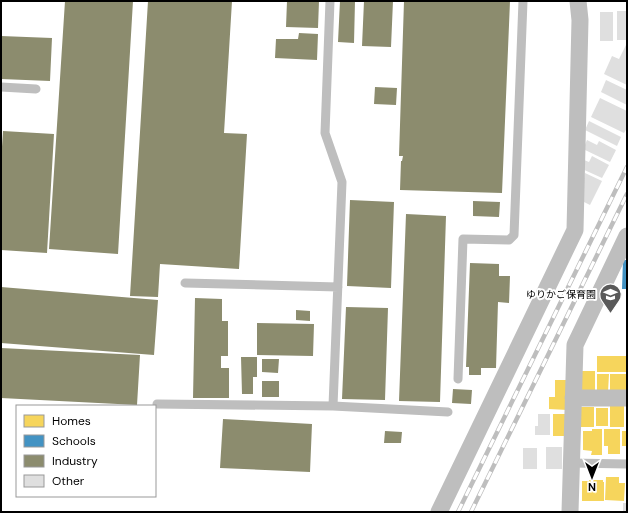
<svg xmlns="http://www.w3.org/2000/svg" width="628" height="513" viewBox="0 0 628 513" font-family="'DM Sans','Noto Sans JP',sans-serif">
<rect width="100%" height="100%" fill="#fff"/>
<path fill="#f6d55c" d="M597,356h30v16h-30z
M582,371h13v20h-13z
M597,374h12l-1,18 -11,-1z
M610,374h16v18h-16z
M555,380h13v30l-19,-1v-12h6z
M610,406h14v21h-14z
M580,407h14v20h-14z
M596,408h12v18h-12z
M553,414h14v22h-14z
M592,429h10v26h-11l1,-4 -9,-1v-19h9z
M604,429h16v25h-12v-8h-4z
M622,431h5v15h-5z
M606,477h13v6h6l-1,18 -19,-1z
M589,480h14v2h1v19h-22v-20h7z"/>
<path fill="#4393c3" d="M623,260h4v29h-5z"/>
<path fill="#8c8c6e" d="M65,1h68l-15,253 -69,-5z
M148,1h84l-8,132 23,1 -8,135 -79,-5 -2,33 -28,-1z
M287,1h32l-1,27 -32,-1z
M340,1h15l-1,42 -16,-1z
M364,1h29l-2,46 -29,-1z
M404,1h106l-8,192 -102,-3 1,-29h1l1,-5h-4z
M299,33l19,1 -1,26 -42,-2 1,-19h22z
M1,36l51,2 -2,43 -49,-2z
M375,87l22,1 -1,17 -22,-1z
M3,131l51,3 -7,119 -46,-3v-88z
M350,200l44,2 -3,86 -44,-2z
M473,201l27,1 -1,15 -26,-1z
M406,214l40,2 -6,186 -41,-1z
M470,263l29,1v12h11l-1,27 -11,-1 -2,66h-15v7h-12v-8h-3z
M1,287l157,13 -4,55 -153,-12z
M195,298l27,1v22h6v35h-7v12h8v30h-36z
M346,307l42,1 -3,92 -43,-1z
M296,310l14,1v10l-14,-1z
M257,323l57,1 -1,32 -56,-1z
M1,348l139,7 -3,50 -136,-7z
M241,357h16v20h-4v17h-11z
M262,359h17l-1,14 -16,-1z
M262,381h17v16h-17z
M453,389l19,1 -1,14 -19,-1z
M223,419l89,5 -2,48 -90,-4z
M385,431l17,1 -1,11h-17z"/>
<path fill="#dfdfdf" d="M617,11h10v29h-10z
M600,12h13v29h-13z
M627,43v42l-23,-11 8,-18 7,3z
M606,80l21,10v15l-26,-13z
M600,98l27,13v17l-3,5 -33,-16z
M589,121l32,16 -4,9 -32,-16z
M587,140l10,5 2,-4 17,9 -6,12 -27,-13z
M592,156l17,9 -7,13 -22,-10 4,-8 5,2z
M585,173l17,8 -12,24 -10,-5z
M538,414h12v21h-15v-9h3z
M546,447h16v22h-16z
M523,448h14v21h-14z
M623,503h4v9h-4z"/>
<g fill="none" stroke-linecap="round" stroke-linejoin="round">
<path stroke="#bebebe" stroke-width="9" d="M330,1l-5,132 17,49 -9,224
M1,87l35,2
M185,283l153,4
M458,379l5,-140 46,1 5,-5 9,-234
M157,404l176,2 115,6
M571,463l56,1"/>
<path stroke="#bebebe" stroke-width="17" d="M573,398h54
M439,512l136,-282 5,-210 -2,-19
M570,512l5,-167 52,-109"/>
<defs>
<path id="rail" d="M458,512l169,-345
M471,512l156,-318"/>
</defs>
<use href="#rail" stroke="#bebebe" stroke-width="4.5"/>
<use href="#rail" stroke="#fff" stroke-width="3" stroke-dasharray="9" stroke-linecap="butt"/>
</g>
<defs>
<symbol id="school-pin" viewBox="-11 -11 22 30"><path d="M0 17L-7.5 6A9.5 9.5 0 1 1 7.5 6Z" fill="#595959" stroke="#fff"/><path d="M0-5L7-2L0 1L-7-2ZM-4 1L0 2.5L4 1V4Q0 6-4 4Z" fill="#fff"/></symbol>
</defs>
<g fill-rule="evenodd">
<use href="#school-pin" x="598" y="282" width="25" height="34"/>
</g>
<g text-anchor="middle" stroke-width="4" stroke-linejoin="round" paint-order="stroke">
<g font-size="10" fill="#000" stroke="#fff" text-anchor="end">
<text x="596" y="298">ゆりかご保育園</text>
</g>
</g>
<rect width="628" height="513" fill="none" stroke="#000000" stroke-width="4"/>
<rect x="16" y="405" width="140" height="92" fill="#ffffff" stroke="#999999"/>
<rect x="24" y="415" width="20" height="12" fill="#f6d55c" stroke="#999999"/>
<text x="52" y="425" font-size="12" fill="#000000">Homes</text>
<rect x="24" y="435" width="20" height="12" fill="#4393c3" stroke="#999999"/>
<text x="52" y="445" font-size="12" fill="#000000">Schools</text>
<rect x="24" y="455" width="20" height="12" fill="#8c8c6e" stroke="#999999"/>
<text x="52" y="465" font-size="12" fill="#000000">Industry</text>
<rect x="24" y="475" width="20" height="12" fill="#dfdfdf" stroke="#999999"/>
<text x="52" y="485" font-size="12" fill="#000000">Other</text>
<g transform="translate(592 477) rotate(180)" stroke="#ffffff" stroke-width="3" paint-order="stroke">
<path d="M0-3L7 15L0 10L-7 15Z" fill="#000000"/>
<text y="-6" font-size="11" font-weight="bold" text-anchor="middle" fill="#000000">N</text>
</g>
</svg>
